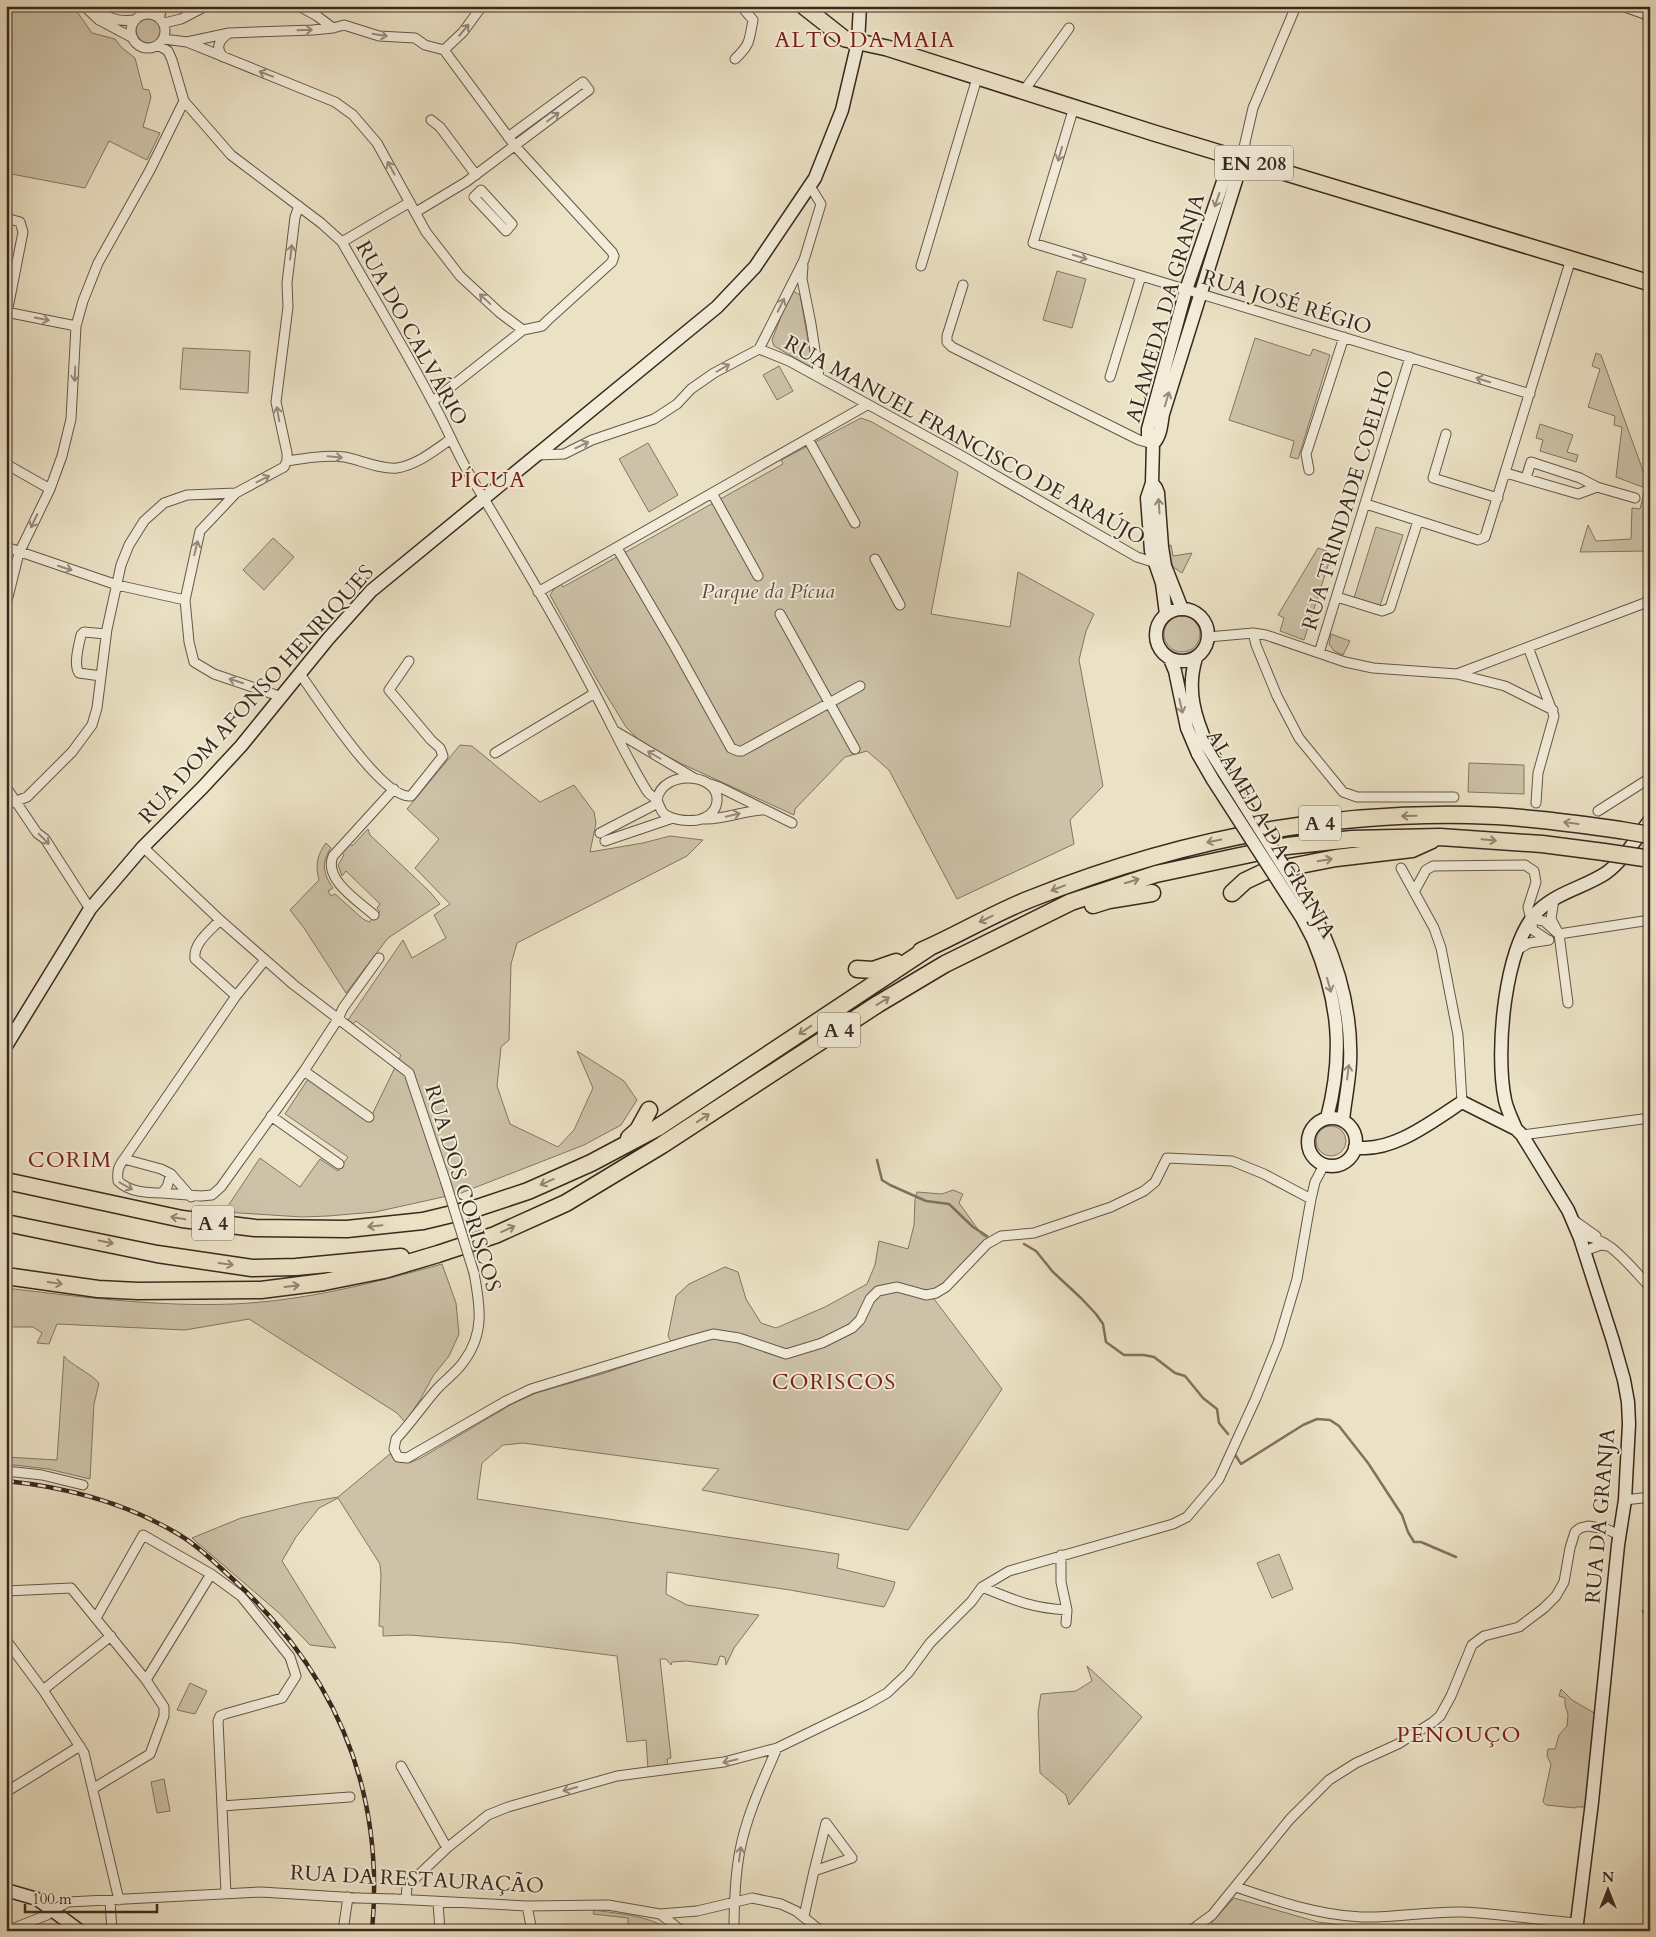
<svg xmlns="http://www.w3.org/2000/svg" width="1656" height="1937" viewBox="0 0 1656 1937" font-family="Cardo,serif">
<rect width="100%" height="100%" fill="#ebe1c4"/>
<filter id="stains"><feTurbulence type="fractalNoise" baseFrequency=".004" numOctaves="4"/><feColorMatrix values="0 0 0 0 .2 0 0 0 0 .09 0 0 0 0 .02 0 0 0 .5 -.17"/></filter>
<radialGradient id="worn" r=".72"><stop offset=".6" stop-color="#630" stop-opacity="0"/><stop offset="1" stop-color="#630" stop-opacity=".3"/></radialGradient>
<path fill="#cdc2a8" stroke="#837563" d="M6,6h67l19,27 23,6 6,8 14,11 8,31 6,1 2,7 -8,30 17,6 -13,27 -38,-19 -24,47 -79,-15z
M136 30a13 13 0 1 1 26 0a13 13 0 1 1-26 0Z
M1057,271l29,8 -14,49 -29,-8z
M791,290l9,5 12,68 -3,3 -35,-20 -2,-6z
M1255,338l55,18 3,-7 17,6 -32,104 -8,-2 4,-16 -65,-21z
M183,348l67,3 -2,42 -68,-4z
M1596,353l5,2 49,135v67l-3,-6 -67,1 8,-27 8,16 35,-2 1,-31 8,1 5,-21 -29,-11 6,-50 -8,-2 1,-9 -27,-9 12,-38 -8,-3z
M779,366l14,25 -16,9 -14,-25z
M861,418l11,4 86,50 -27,142 79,13 8,-55 76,42 -8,17 -7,29 24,126 -33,34 4,24 -117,55 -68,-129 -22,-19 -22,6 -50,52 -1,6 -112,-51 -40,-21 -16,-16 -30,-49 -46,-83 4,-6 7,-5 2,3 220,-123 -2,-4z
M1540,424l33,11 -6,17 11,3 -2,7 -36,-11 3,-11 -7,-2z
M648,443l30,52 -29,17 -30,-53z
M1376,527l27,8 -23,71 -26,-8z
M273,538l21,19 -30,33 -21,-20z
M1171,545l2,11 19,-3 -10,20 -9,-6 -6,-21z
M1318,548l14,5 -28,87 -24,-9 4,-13 -6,-3z
M1164 634a18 18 0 1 1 36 0a18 18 0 1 1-36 0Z
M1331,634l19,7 -7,14 -9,-4 -5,-7z
M460,745l12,1 68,56 34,-17 20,27 2,11 -6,29 53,-9 27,-7 33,4 -16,16 -170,87 -6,21 -2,76 -8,7 -4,39 13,38 48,23 16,-17 19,-42 -16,-37 47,30 13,19 -16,25 -37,20 -123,48 -86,19 -47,4 -26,1 -78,-5 36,-54 40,29 20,-28 18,12 10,-14 -63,-43 23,-35 61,42 32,-66 -45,-34 -3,3 -5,-4 55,-80 9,18 34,-20 -12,-23 16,-11 -35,-36 24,-29 -32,-30z
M1469,763l55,2v29l-56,-2z
M368,829l2,6 60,57 10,12 -52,34 -42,55 -42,-65 -14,-18 29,-30c-4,-15 -2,-25 7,-37l5,5c-10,14 -8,26 2,40l-5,3 3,5 4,-2 28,25 6,3 11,-10 -3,-4 3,-4 -34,-33 -4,5 -4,-11 6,-10 -2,-2 8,-9 2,2z
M1316 1141a15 15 0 1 1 30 0a15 15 0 1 1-30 0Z
M953,1190l10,4 -4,9 23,32 6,3 -46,48 -14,5 74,98 -94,141 -206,-40 17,-21 -196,-26 -20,2 -21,18 -5,36 362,55 -2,14 58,14 -2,7 -9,18 -94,-17 -123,-18 -1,22 21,11 72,10 -25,33 -8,17 -1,-8 -5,-1 -3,9 -30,-4 -15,1 -1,3 -5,-6h-6l11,99 -4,1 1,8 -20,2 -2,-29 -19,2 -10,-86 -104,-13 -104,-8 -26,1v-9l-4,-1 2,-50 -1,-12 -42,-66 -19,10 -23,29 -14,24 54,87 -26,-3 -31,-32 -87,-75 49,-20 62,-15 35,-6 52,-43 12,9 2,-3 5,3 12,-5 91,-54 24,-11 69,-20 70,-24 -7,-13 8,-40 13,-12 36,-17 13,5 8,27 15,24 15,5 49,-21 42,-23 8,-19 4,-24 29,8 6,-24 1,-26 2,-7 25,2z
M442,1264l14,39 3,31 -10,22 -16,20 -13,24 -15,22 -8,-9 -148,-94 -64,11 -128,-6 -8,20 -12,-1 5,-10 -9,-6h-27v-39c75,9 152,19 227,16 71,-3 141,-21 209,-40z
M64,1356c8,10 24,15 35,27l-5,21 -4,75 -42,-10 -42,-5v-7l51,3z
M1279,1554l14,35 -21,9 -15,-35z
M1087,1666l55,51 -73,88 -3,-10 -26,-22 -2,-61 3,-18 35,-3 16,-10z
M190,1683l17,8 -12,23 -18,-4z
M1561,1689l11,11 24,14 -10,93h-10l-1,1 -29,-3 -3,-3 8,-38 -4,-8 1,-7h7l4,-14 8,-9 1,-12 -3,-9v-7l-6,-2z
M164,1779l6,32 -13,2 -6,-31z
M1234,1898l84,24 40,5h49l-1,4h-194v-9z
M594,1910c26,4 55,5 77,21h-30l-13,-2v-11l-35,-4z"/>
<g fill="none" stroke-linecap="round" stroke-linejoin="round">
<path stroke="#7f7160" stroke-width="2.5" d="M877,1160l5,20 8,5 36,16 23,3 24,23 14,9
M1024,1244l12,7 17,21 28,26 15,16 7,10 3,18 18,13h20l10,2 21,16 10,3 18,22 14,11 2,14 9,11
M1234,1453l7,11 62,-39 14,-6 13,1 9,6 29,37 34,52 6,17 6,10h7l35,15
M1643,1611l5,8h2"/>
<defs>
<path id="street" d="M84,6l15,14 34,18
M95,6c13,13 22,16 40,14
M299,6l18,10 16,12
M1622,6l28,10
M131 31a17 17 0 1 1 34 0a17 17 0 1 1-34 0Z
M159,17l4,-11
M164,23l17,-4 25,-13
M164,39l23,3 42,-9 84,-3 20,-2 11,-3 35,11 36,2 10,7 19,5
M187,42l148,60 18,13 24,28 49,89 34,44 40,37 23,17
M158,45l10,6 4,9 12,41 47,54 90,68 21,19c30,53 62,105 90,159 14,24 24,51 39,76 45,75 90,150 130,228 15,29 29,59 46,86 2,4 6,5 9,8 5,7 3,14 14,18 9,4 19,4 28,3 8,-2 15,-6 18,-14 10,-33 -54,-39 -59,-6
M444,50l19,-18 19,-26
M223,57c-8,-9 -4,-17 5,-23
M735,59c16,-15 14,-19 18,-39l-12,-14
M1023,92l46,-64
M1074,107l-41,136 497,151
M431,120l9,7 36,48
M1239,158l5,-11 9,-39 43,-102
M481,190l31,34 -6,7 -32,-34z
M416,212l50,-30 123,-92 -6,-8 -75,55
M6,218l14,4 3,10 -17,86
M342,242l68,-40
M803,266l-1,13 9,45 8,53
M921,266l56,-188
M963,285l-16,51v6l5,5 187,93 14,4
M6,312l70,14
M759,349l45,-89 17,-56 -11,-18
M1110,377l31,-101
M433,401l90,-71 19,-4 6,-6 64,-58 2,-6 -2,-4 -97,-106 -71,-96
M1446,434l-13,44 65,20
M808,439l47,84
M536,455l28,-1 28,-14 62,-21 23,-15 14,-15 23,-16 45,-24 30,12 173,95 175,101 22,7
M287,461c19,-3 38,-6 58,-4 15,3 37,13 52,11 20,-3 38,-18 54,-29
M6,464l44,25
M1309,470l-3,-16 38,-117
M1506,473l72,21 19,-7 -17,-9 -49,-16 -5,16
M1597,487l38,11
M712,493l46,83
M1366,504l112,36 7,-3 86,-278
M6,547l111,38 68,15
M617,548l58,99 56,101 7,3h4l118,-65
M875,559l25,46
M538,592l329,-187
M1337,597l45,14 8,-3 28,-87
M6,605l13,-52 31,-64 12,-33 9,-37 5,-93 7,-25 15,-38 52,-93 34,-69
M780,614l75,135
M1253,633l3,12 21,51 22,42 44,54 14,5h97
M1208,637l45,-4 13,2 79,27 28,6 84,6 193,-73
M1528,647l26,69 -16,57 -2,30
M1319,653l91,-296
M300,674c17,23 82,126 111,122l32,-40 -3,-8 -9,-8 -42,-50 20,-29
M1457,674l48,12 48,24
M101,676l-22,-3c-6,-9 0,-28 2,-38l3,-3 22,2
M282,697l-68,-23 -20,-12 -5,-20 -4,-42 15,-69 36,-38 48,-26 3,-6v-8l-11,-51 12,-95 -1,-24 8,-66 4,-11
M615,731l79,47
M495,753l100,-60
M710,784l9,3 73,36
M6,787l31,46 8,6 45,70
M6,805l21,-8 45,-45 20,-27 5,-17 10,-79 14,-64 8,-20 15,-24 20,-18 23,-8 49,-2
M1598,811l52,-33
M704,819c19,1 39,-8 58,-9
M600,833l58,-30
M605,841l68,-23
M143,847l77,73 74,65 115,88 36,107
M1401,868l33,60 7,20 17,87 4,67
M1414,892l12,-22 7,-4 92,-1 9,6 2,11 -8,25 4,18 1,5 15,10
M1554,899l-3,20 8,15 9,69
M374,915c-16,-14 -51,-36 -41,-59l61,-67
M1531,919l13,2 12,11
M220,920c-10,11 -27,23 -25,39l41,37
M1559,934l91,-14
M1517,950l12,-7 20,-3
M304,1071l65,46
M271,1116l68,48
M1522,1135l128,-17
M124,1159l112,-163 29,-36
M171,1174l-4,13 -5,6c-15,0 -33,-1 -44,-12 -1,-10 0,-14 6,-22l37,10 10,5 20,23
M162,1193l39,3 11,-1 9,-8 83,-116 34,-52 5,-11 36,-50
M1572,1219l24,17
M1580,1238c24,-8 54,33 70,49
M1584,1251l17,-6 7,1
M474,1273c6,32 11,60 -10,88 -7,11 -18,18 -27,28 -14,16 -26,34 -41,50l-2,10 4,8 9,1 99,-57 25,-12 157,-48 25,-7 26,4 47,16 36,-11 30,-15 8,-8 10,-21 8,-8 19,-4 29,8 10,-2 10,-6 41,-43 14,-8 33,-3 77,-26 33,-16 11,-9 12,-24 65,3 32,13 47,25
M6,1471l36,4 41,10
M1625,1500l25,-3
M982,1587c32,13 49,21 85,23l-6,-28v-27
M6,1591l65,-3 75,92 18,27v9l-14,38 -56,34
M96,1618l47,-83 68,39 30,22 49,61 6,19 -14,22 -57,16 -5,2 -2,5 8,172
M1066,1623l1,-13
M6,1640l37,50 41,63 35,147
M146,1680l65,-106
M43,1690l68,-54
M401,1766l46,82
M6,1792l74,-46
M222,1806l128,-9
M1236,1887c41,14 82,28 125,30 34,1 68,-6 102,-5 38,2 76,8 114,11
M394,1899l133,7 81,-1 52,9 37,-3 55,-13 29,6 15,7 25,20
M406,1900l1,-14 40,-38 41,-33 20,-8 109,-31 107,-14 53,-14 89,-43 21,-12 21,-20 22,-30 41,-41 11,-15 27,-16 164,-47 14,-7 32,-38 37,-81 22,-55 19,-64 14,-80 4,-17 9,-17
M110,1901l2,30
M438,1902l2,29
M527,1906l5,25
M660,1914l22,17
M804,1916l10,-45 38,-13 -26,-35 -12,48
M7,1931l40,-16 6,-5 15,-8 193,-10 97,6
M343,1931l5,-34
M734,1931c0,-27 1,-55 6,-81 7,-36 23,-69 37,-102
M1190,1931l22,-16 78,-96 39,-39 27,-17 42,-19 35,-22 7,-6 11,-20 21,-51 12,-9 35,-9 25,-19 12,-12 8,-14 6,-34 5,-16 5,-4 8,-2 18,3 14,6"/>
<path id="secondary" d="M1153,444c8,-8 8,-19 10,-30l75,-240 1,-16
M1152,483l4,5 2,5 4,54 3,19 17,43
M1156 635a26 26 0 1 1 52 0a26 26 0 1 1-52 0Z
M1166,614l-4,-31 -11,-32 -4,-53 5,-15 1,-39 -5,-6v-9l38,-139 41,-120 12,-12
M1196,658c-10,32 -1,60 12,89
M1170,659l5,12 12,57 11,26
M1323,933c18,41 29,85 27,130 -1,19 -5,38 -7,57
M1313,939c26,62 31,114 14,179
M6,1046l84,-137 53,-62 60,-60 38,-41 87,-107 43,-48 346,-284 38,-40 60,-89 27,-68 16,-68 2,-36
M1308 1142a24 24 0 1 1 48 0a24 24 0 1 1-48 0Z
M1516,1129c-4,-10 -9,-19 -11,-29 -10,-47 -1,-156 34,-190 19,-18 46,-23 67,-37 18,-13 31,-36 44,-53
M1355,1147c36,7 78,-26 107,-45l54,27 6,6 46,75 12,28 33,103 11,39 4,22 1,22 -4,76 -7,45 -26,257 -16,129
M6,1890l31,9 43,32"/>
<path id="primary" d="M803,6l42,33 42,9 267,85 496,150"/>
<path id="highway" d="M1232,893l13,-12 19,-9 72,-14 76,-9 20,-9
M1093,905l16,-5 43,-7
M921,951c37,-16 71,-37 109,-52 140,-56 289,-87 439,-84 51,1 101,8 151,15
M857,969l16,1 23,-8
M629,1138l9,-8 11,-20
M6,1181l176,38 73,9 92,1 76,-8 54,-13 51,-17 63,-28 66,-35 273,-181
M6,1223l151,31 95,14 44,-1 105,-10
M6,1276l92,13 40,2 123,-1 63,-8 60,-12 54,-16 57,-19 71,-32 96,-58 216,-141 67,-40 126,-62 85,-28 131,-28 65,-7 88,-2 102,7 62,8"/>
</defs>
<use href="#street" stroke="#665648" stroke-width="11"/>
<use href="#secondary" stroke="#39281e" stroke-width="15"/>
<use href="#primary" stroke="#39281e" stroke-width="18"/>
<use href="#highway" stroke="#39281e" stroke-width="19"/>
<use href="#street" stroke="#f2ecd9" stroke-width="9"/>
<use href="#secondary" stroke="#f2ecd9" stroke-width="12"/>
<use href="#primary" stroke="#ebe1c4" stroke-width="15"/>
<use href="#highway" stroke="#ebe1c4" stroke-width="16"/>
<defs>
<path id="rail" d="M6,1481c60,6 120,22 172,53 22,13 39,31 58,48 102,95 149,210 136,349"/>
</defs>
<use href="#rail" stroke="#39281e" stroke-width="4.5"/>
<use href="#rail" stroke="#f2ecd9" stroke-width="2.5" stroke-dasharray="8" stroke-linecap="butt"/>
<defs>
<path id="street-bridge" d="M445,1180l29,93
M358,1898l36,1"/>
<path id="secondary-bridge" d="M1208,747l105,166 10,20
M1198,754l15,26 89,138 11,21"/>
<path id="highway-bridge" d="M1620,830l30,5
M1604,852l40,6"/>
</defs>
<use href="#street-bridge" stroke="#665648" stroke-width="11" stroke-linecap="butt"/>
<use href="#secondary-bridge" stroke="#39281e" stroke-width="15" stroke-linecap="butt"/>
<use href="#highway-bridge" stroke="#39281e" stroke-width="19" stroke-linecap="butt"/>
<use href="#street-bridge" stroke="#f2ecd9" stroke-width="9"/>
<use href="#secondary-bridge" stroke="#f2ecd9" stroke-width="12"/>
<use href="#highway-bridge" stroke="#ebe1c4" stroke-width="16"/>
</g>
<defs><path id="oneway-shaft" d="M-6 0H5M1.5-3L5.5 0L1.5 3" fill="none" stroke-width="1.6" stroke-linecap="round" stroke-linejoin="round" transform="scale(1.25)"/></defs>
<g stroke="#968a7c">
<use href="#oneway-shaft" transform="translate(305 30) rotate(-2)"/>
<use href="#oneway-shaft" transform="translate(464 30) rotate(-50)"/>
<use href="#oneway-shaft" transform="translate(380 35) rotate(10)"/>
<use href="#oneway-shaft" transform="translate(266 74) rotate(-159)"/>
<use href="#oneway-shaft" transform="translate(553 117) rotate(-37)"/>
<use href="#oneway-shaft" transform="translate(1060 154) rotate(106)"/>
<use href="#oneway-shaft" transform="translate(391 168) rotate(-119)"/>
<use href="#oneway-shaft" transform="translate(1217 200) rotate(109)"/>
<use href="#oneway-shaft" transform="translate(291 252) rotate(-83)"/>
<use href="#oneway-shaft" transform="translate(1080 257) rotate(17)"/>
<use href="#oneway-shaft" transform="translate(485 299) rotate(-137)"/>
<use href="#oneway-shaft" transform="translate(781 305) rotate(-64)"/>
<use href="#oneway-shaft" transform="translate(42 319) rotate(11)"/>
<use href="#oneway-shaft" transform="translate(723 368) rotate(-30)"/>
<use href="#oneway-shaft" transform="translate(75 374) rotate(92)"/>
<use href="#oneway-shaft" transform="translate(1483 380) rotate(-163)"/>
<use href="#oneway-shaft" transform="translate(1167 399) rotate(-73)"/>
<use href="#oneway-shaft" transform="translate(278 414) rotate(-100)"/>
<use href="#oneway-shaft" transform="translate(582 445) rotate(-26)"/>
<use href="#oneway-shaft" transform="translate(335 457) rotate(5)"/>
<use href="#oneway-shaft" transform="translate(263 479) rotate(-27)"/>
<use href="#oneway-shaft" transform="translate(1159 506) rotate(-94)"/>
<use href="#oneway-shaft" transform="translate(34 521) rotate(116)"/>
<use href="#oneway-shaft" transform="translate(196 548) rotate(-76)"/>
<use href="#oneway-shaft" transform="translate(65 568) rotate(18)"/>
<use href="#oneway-shaft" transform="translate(236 681) rotate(-162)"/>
<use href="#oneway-shaft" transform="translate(1181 706) rotate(77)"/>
<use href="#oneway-shaft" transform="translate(654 755) rotate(-150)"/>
<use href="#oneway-shaft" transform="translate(733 815) rotate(-14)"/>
<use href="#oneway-shaft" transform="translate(44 839) rotate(45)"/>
<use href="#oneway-shaft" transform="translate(1329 985) rotate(74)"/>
<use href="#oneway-shaft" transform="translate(1348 1072) rotate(-83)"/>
<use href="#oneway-shaft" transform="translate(126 1186) rotate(29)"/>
<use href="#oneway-shaft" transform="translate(730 1761) rotate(167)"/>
<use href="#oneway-shaft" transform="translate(570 1789) rotate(164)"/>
<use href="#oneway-shaft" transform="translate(740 1854) rotate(-82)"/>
</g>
<g stroke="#928471">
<use href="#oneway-shaft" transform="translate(1409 816) rotate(179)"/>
<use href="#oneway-shaft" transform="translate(1571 823) rotate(-172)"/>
<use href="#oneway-shaft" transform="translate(1489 840) rotate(5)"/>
<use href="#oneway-shaft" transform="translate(1214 841) rotate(169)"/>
<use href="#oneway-shaft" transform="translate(1325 860) rotate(-9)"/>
<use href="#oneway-shaft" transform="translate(1132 881) rotate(-17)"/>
<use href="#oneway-shaft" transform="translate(1058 888) rotate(159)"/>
<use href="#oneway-shaft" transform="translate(986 919) rotate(154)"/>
<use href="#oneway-shaft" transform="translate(883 1001) rotate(-31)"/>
<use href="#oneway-shaft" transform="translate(805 1030) rotate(146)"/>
<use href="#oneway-shaft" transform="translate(703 1118) rotate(-33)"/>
<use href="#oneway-shaft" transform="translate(547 1182) rotate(156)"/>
<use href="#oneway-shaft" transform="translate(178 1218) rotate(-170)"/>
<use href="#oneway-shaft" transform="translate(375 1226) rotate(174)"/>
<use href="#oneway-shaft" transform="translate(508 1229) rotate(-24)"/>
<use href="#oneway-shaft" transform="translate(106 1242) rotate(12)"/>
<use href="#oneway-shaft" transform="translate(226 1264) rotate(8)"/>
<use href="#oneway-shaft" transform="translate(55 1283) rotate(8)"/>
<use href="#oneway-shaft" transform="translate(292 1286) rotate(-7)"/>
</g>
<g text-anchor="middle" stroke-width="4" stroke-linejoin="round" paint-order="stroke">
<g fill="#f2ecd9" stroke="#706356" stroke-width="1">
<rect x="1215" y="145.5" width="78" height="35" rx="4"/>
<rect x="1299" y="805.5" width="42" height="35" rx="4"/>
<rect x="818" y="1012.5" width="42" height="35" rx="4"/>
<rect x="192" y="1205.5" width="42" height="35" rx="4"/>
</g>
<g font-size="20" font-weight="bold" fill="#39281e">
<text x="1254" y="170">EN 208</text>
<text x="1320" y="830">A 4</text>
<text x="839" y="1037">A 4</text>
<text x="213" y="1230">A 4</text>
</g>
<g font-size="21" fill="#39281e" stroke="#f2ecd9">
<text transform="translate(1287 302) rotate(17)" y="7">RUA JOSÉ RÉGIO</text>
<text transform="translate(1165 308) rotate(-74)" y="7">ALAMEDA DA GRANJA</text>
<text transform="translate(412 333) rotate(61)" y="7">RUA DO CALVÁRIO</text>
<text transform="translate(965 440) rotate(29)" y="7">RUA MANUEL FRANCISCO DE ARAÚJO</text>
<text transform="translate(1348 500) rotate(-73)" y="7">RUA TRINDADE COELHO</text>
<text transform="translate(256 694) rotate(-48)" y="7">RUA DOM AFONSO HENRIQUES</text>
<text transform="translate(1271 834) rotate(60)" y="7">ALAMEDA DA GRANJA</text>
<text transform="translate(463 1188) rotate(73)" y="7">RUA DOS CORISCOS</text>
<text transform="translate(1600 1516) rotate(-85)" y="7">RUA DA GRANJA</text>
<text transform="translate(417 1879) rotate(3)" y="7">RUA DA RESTAURAÇÃO</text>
</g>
<g font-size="21" font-style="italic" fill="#5e4e40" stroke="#f2ecd9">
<text x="768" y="598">Parque da Pícua</text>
</g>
<g font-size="22" letter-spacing="1" fill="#7a1f14" stroke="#f2ecd9">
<text x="865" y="47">ALTO DA MAIA</text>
<text x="488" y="487">PÍCUA</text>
<text x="70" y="1167">CORIM</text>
<text x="834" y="1389">CORISCOS</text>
<text x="1459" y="1742">PENOUÇO</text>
</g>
</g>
<rect width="1656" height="1937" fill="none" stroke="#ebe1c4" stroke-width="25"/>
<rect x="8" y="8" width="1641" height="1922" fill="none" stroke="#39281e" stroke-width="2.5"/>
<rect x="12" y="12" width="1631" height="1912" fill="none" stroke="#39281e"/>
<g transform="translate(1608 1890)" stroke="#f2ecd9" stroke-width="4" paint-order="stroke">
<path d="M0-4L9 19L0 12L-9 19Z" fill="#39281e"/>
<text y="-8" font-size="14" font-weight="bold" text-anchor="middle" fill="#39281e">N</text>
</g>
<path d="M25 1904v8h132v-8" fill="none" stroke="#39281e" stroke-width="2.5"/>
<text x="32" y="1904" font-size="15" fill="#39281e" stroke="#f2ecd9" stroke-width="4" paint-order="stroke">100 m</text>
<rect width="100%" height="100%" filter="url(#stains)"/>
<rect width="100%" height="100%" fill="url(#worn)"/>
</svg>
